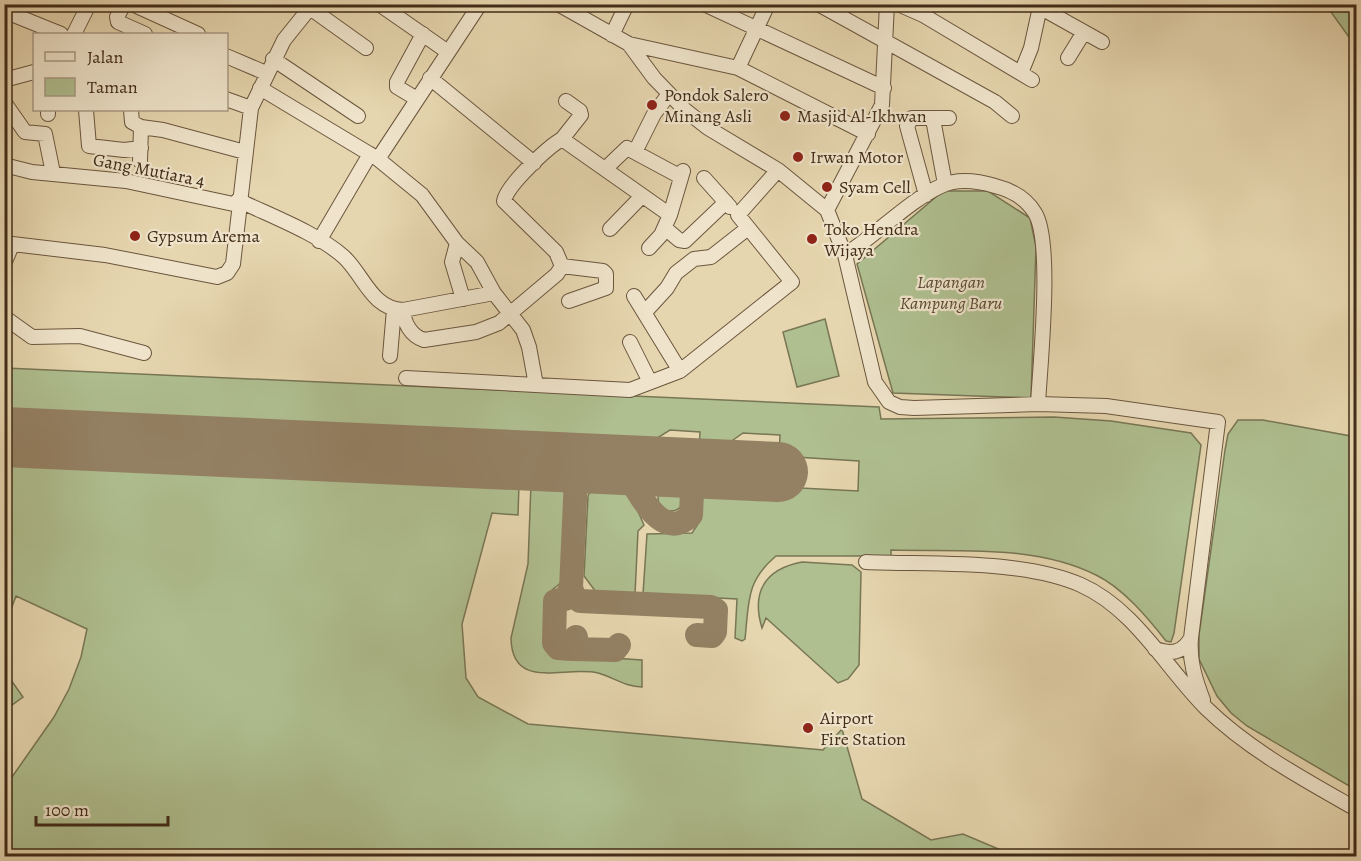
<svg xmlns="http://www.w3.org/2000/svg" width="1361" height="861" viewBox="0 0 1361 861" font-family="Alegreya,serif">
<rect width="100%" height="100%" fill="#e6d6af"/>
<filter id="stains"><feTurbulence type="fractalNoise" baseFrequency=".00333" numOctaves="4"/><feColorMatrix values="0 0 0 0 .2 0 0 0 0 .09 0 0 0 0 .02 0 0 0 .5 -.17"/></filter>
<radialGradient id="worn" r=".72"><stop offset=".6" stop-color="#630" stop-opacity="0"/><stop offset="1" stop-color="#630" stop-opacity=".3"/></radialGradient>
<path fill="#afbf90" stroke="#787654" stroke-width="1.5" d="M1326,5h30v42z
M943,191h45l42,27 6,29 -5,151 -138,-5 -36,-129z
M825,319l14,57 -42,11 -14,-55z
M5,368l874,39 2,12 173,-2 57,4 80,12 10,12 -27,188 -3,9 -5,-1c-18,-23 -43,-53 -70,-66 -61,-31 -139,-23 -205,-25v6h-115c-30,25 -27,46 -31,83l-3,2 -7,-3 2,-39 -94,-5 4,-60 45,-1 8,-12 3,-38 155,8 1,-30 -80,-5 1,-21 -37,-2 -31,22 -13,-2 1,-21 -30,-2 -32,20 -633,-28z
M1238,420h25l93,17v353l-109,-64 -16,-13 -14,-17 -18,-37v-24l26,-185 3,-16z
M5,453l505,22 9,9 -1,31 -26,-2 -30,111 4,54 12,19 50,27 295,26 19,-21 20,70 69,41 32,-6 52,22h-1010v-69l49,-70 15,-28 12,-32 6,-28 -71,-33 -11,30z
M540,476c10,1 19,-1 25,8 8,9 5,81 0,93 -3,6 -8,9 -13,13l-3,64 93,6v27c-17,0 -29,-10 -44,-14 -33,-8 -86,19 -87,-35l17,-74 3,-80z
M604,479l15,1 14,20 11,25 -6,6 -3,63 -39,-2 -12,-16 4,-80 4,-8z
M658 498a13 13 0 1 1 26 0a13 13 0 1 1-26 0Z
M802,562l50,3 9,7 -2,93 -11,14 -10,4 -72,-65 -4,10c-11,-36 3,-59 40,-66z
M4,670l19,27 -18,13h-1z"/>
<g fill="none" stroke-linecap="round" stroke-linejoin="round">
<path stroke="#948164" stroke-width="24" d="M561,462l15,16 7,-8 14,-6
M623,465c11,20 38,81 68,50l2,-47
M576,478l-5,110 3,8 6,5 131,6 5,3 -1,22 -3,4 -15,-1
M571,588l-6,11 -10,2 -1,42 4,5 14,1 4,-12
M572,649l43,1 4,-5"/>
<path stroke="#948164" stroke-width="60" d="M4,437l774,35"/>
<defs>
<path id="minor" d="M124,4l-7,13 1,5 27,12
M132,4l66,30
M379,4l69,48
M558,4l71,40 25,34 31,32 23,18 70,42 49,40 18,45 30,127 14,20 11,5 14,1 124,-4 68,2 112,16 -27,216c-9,16 -20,16 -36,11
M704,4l180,84
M818,4l177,98 17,14
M898,4l25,11 109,65
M1034,4l68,38
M310,8l56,40
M4,11l57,23
M74,34l15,-30
M612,35l15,-31
M629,44l109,24 130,66
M226,56l40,17
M1068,58l16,-26
M273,59l85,57
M738,68l30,-64
M1021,73l10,-25 9,-41
M430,78l104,85
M4,80l30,-8
M260,88l118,71 44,36 35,48 20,19 17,31 29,37 6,17 7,38 94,5 50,-19 -46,-75
M226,99l25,9
M417,99l-20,-12v-5l26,-48
M4,102l21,30 20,2 8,39
M86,110l3,36 35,4 17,-2
M131,110l1,12 9,5
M48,114v-4
M933,119l12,65
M562,139l19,-24 -1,-4 -14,-10
M635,152l19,-38 15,-20
M378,159l102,-155
M140,161l1,-34 22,3 82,22
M4,165l28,7 94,9 112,24
M605,169l22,-21 54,29
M704,178l26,29
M926,195l-19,-69 5,-8h37
M238,200c33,16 79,33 106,57 20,19 28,52 59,53l91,-17
M827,210l55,-105 5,-101
M670,215l13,-44
M665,228l14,12 6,1 41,-39
M610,229l32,-33
M319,241l51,-87
M4,243l101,12 112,22 10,-4 6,-9 18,-156 33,-68 29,-36
M457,243l-5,19 11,37
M845,255c31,-20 65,-55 96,-69 17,-8 37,-5 54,0 16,4 31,12 40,27 18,29 5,152 3,191
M4,264l8,-19
M562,266l41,5 3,3v14l-37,13
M403,310c1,13 8,26 21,30l52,-8 23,-9 58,-49 5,-8 -6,-14 -52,-51c3,-16 44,-54 58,-62l108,76 -9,20 -12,13
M645,312l22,-24 9,-15 18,-14 17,-2 37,-29
M4,317l28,20 48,-1 64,17
M630,342l20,40
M390,356l4,-47
M680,371l112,-89 -54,-67 40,-45
M406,378l130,7
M866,562c64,3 156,-3 215,23 54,24 85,83 125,123 43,42 99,72 150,101
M1191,638c-2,22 4,41 12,62"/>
</defs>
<use href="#minor" stroke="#6b563e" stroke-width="16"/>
<use href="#minor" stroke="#efe4cb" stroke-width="14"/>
</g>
<g fill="#8f2418" stroke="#efe4cb" stroke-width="2">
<circle cx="652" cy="105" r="6"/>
<circle cx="785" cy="116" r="6"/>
<circle cx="798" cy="157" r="6"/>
<circle cx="827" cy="187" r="6"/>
<circle cx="135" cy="236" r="6"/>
<circle cx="812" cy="239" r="6"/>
<circle cx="808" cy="728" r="6"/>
</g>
<g text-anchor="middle" stroke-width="4.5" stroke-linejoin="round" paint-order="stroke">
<g font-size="18" fill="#422c19" stroke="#efe4cb" text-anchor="start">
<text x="664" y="101">Pondok Salero<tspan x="664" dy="21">Minang Asli</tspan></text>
<text x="797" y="122">Masjid Al-Ikhwan</text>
<text x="810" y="163">Irwan Motor</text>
<text x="839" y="193">Syam Cell</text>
<text x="824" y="235">Toko Hendra<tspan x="824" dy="21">Wijaya</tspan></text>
<text x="147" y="242">Gypsum Arema</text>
<text x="820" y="724">Airport<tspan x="820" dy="21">Fire Station</tspan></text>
</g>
<g font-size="18" fill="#422c19" stroke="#efe4cb">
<text transform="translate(149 170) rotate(11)" y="6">Gang Mutiara 4</text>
</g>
<g font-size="18" font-style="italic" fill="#584931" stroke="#efe4cb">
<text x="951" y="288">Lapangan<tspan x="951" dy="21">Kampung Baru</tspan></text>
</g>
</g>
<rect width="1361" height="861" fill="none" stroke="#e6d6af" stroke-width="24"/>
<rect x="6" y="6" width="1349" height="849" fill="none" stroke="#422c19" stroke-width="3"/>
<rect x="12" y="12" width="1337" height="837" fill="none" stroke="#422c19" stroke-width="1.5"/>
<rect x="33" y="33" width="195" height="78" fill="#efe4cb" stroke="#aa9a84" stroke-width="1.5"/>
<rect x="45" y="52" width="30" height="9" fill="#efe4cb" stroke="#aa9a84" stroke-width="1.5"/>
<text x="87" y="63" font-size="18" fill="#422c19">Jalan</text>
<rect x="45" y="78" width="30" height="18" fill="#afbf90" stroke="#aa9a84" stroke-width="1.5"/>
<text x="87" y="93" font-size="18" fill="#422c19">Taman</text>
<path d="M36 816v9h132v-9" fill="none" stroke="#422c19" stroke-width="3"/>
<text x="45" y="816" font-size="18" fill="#422c19" stroke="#efe4cb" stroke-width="4.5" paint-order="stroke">100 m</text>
<rect width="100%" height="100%" filter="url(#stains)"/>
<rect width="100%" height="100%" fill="url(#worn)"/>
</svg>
